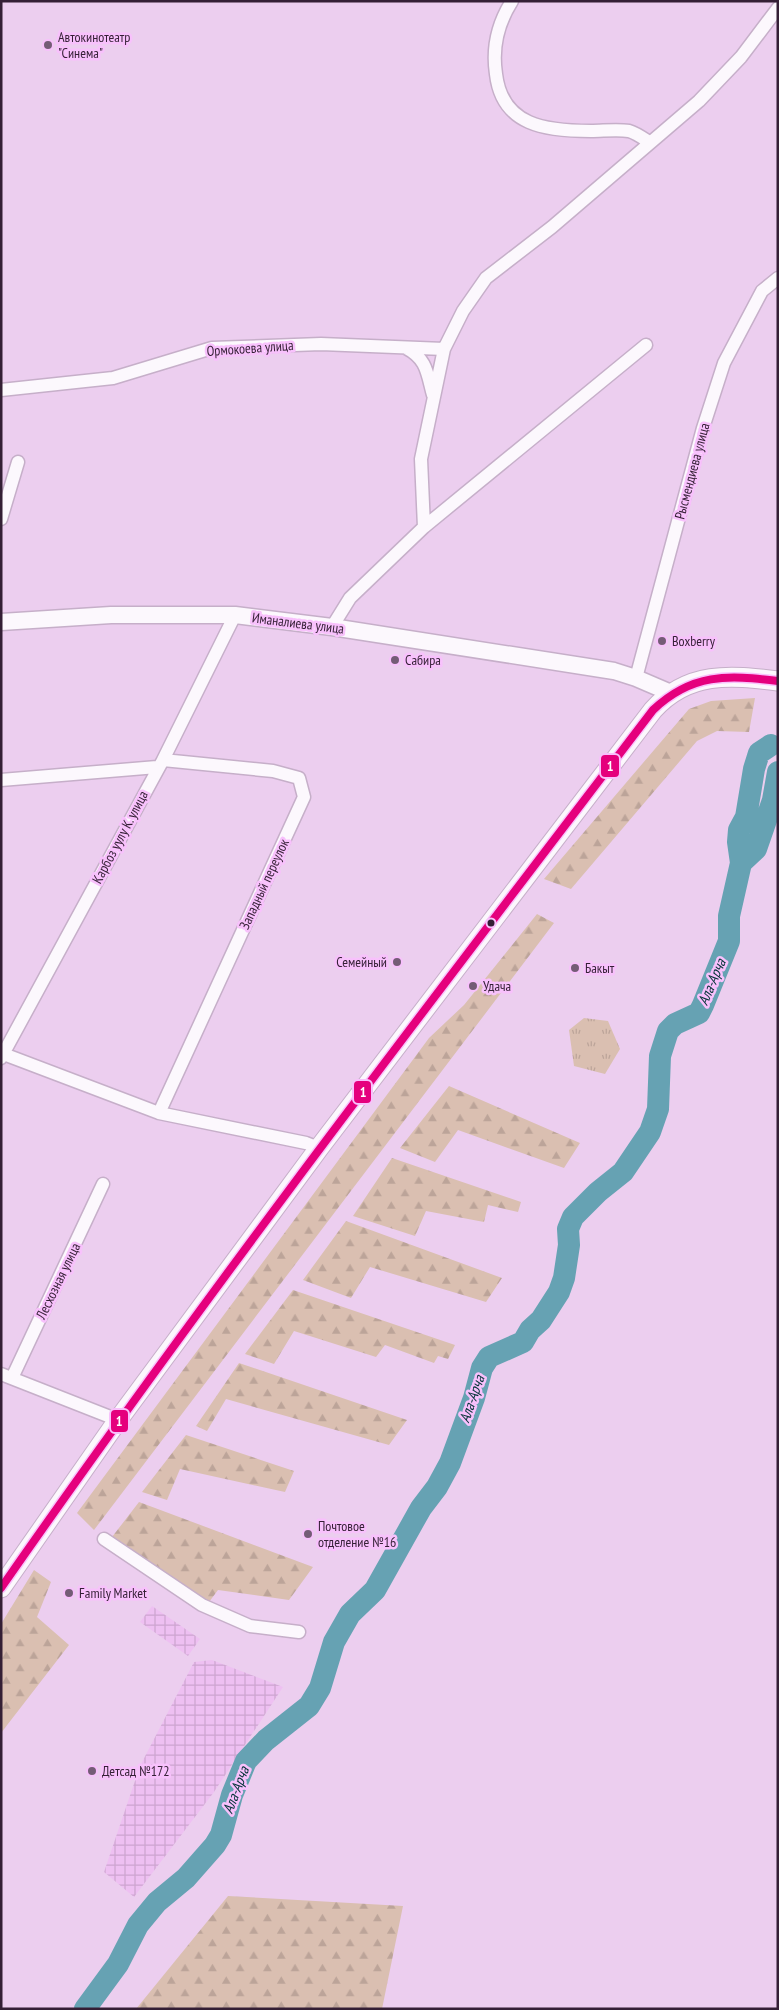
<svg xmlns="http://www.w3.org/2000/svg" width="779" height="2010" viewBox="0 0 779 2010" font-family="'PT Sans Narrow',sans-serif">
<defs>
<pattern id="industrial-grid" width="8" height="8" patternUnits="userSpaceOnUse" patternTransform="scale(1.25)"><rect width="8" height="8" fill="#eec0f2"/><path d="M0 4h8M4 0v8" fill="none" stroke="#cda5d0"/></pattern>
<pattern id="grass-tufts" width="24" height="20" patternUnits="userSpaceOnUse" patternTransform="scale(1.25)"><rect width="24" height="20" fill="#dabfb1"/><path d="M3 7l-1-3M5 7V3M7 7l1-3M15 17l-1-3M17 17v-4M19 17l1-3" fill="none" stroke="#bca499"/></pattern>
<pattern id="forest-firs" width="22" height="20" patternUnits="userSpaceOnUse" patternTransform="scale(1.25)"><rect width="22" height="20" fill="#dabfb1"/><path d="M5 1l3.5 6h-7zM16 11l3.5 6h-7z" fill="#bca499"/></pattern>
</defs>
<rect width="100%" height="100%" fill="#ecceef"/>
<path fill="url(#industrial-grid)" d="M152,1606l48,33 -12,17 -48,-34z
M212,1660l71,27 -69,105 -80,105 -30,-25 36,-106 54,-104z"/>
<path fill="url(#grass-tufts)" d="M584,1018l24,3 12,28 -15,25 -31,-8 -5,-36z"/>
<path fill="url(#forest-firs)" d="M755,698l-6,34 -32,-1 -20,10 -126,148 -27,-10 145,-170 22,-8z
M537,914l17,9 -460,607 -17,-17 352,-475 35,-33z
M449,1086l131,57 -16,25 -106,-38 -23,32 -35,-14z
M392,1158l129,44 -3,10 -30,-7 -4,17 -58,-11 -11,25 -62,-20z
M346,1221l156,57 -16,24 -116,-35 -19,31 -48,-18z
M293,1290l162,55 -7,14 -10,-3 -4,7 -49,-18 -9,12 -82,-26 -20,33 -29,-10z
M239,1363l168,57 -18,25 -163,-46 -19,32 -11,-5z
M186,1435l108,36 -9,21 -105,-23 -13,31 -25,-8z
M139,1502l174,65 -24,33 -71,-10 -9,12 -97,-65z
M34,1570l17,12 -14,35 32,28 -68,88v-109z
M228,1896l175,10 -21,103h-246z"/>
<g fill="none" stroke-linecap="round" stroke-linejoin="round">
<path stroke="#66a2b3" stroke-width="22" d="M741,863l-3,-21 1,-12 7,-13 8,-48 5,-16 12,-8
M85,2009l33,-45 20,-39 19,-23 29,-24 29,-33 6,-10 11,-40 14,-34 20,-21 43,-34 11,-18 14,-46 16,-28 25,-24 46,-82 16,-21 13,-24 24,-65 8,-30 7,-11 34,-15 7,-12 11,-10 18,-28 5,-14 5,-33 -1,-16 5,-12 25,-25 25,-20 27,-40 8,-23 2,-53 8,-25 7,-7 24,-11 4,-8 26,-64v-25l12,-53 15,-14 17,-49 5,-28"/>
<defs>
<path id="minor" d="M512,1c-14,22 -20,47 -16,73 6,52 50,57 95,57 12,0 26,-2 38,0 7,2 14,7 20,11
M406,348c21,11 21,25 27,47
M1,390l112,-12 99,-30 109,-4 123,5
M1,519l17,-57
M424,527l222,-182
M332,627l18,-29 74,-71 -3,-68 23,-110 19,-38 23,-33 66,-51 147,-126 42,-44 37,-49
M636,678l67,-250 21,-65 38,-72 16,-13
M1,780l156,-13
M1,1053l158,60 147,30 13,5
M1,1058l162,-298 72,-145
M159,1113l145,-316 -5,-19 -26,-7 -110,-11
M1,1374l117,46
M12,1378l91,-194
M104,1539l98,66 48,21 49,6"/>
<path id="tertiary" d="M1,622l110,-7h124l97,12 282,44 22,7 35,15"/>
<path id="secondary" d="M1,1588l117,-168 201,-272 334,-438c35,-39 77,-35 125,-29"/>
</defs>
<use href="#minor" stroke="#c6afc9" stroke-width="15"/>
<use href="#tertiary" stroke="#c6afc9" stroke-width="19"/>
<use href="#secondary" stroke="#c6afc9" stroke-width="21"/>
<use href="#minor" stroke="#fcf8fd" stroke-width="12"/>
<use href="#tertiary" stroke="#fcf8fd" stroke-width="16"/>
<use href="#secondary" stroke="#fcf8fd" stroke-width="19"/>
<defs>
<path id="bus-1" d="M1,1588c209,-300 431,-588 652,-878 39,-37 74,-35 125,-29"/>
</defs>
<use href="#bus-1" stroke="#f8c1fc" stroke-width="11"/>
<use href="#bus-1" stroke="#e5007d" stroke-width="8"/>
</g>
<g fill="#745c76" stroke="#f8c1fc" stroke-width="2">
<circle cx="48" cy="45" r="5"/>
<circle cx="662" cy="641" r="5"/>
<circle cx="395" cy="660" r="5"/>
<circle cx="397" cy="962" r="5"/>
<circle cx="575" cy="968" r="5"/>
<circle cx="473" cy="986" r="5"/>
<circle cx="308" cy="1534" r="5"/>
<circle cx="69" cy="1593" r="5"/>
<circle cx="92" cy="1771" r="5"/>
</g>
<circle fill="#341f35" stroke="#f8c1fc" stroke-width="2" cx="491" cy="923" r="4.5"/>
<g text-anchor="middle" stroke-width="5" stroke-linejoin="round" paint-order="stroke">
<g font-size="14" fill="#341f35" stroke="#f8c1fc" text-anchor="start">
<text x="58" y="42">Автокинотеатр<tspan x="58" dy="16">"Синема"</tspan></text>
<text x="672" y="646">Boxberry</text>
<text x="405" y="665">Сабира</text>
<text x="387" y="967" text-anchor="end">Семейный</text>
<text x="585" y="973">Бакыт</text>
<text x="483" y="991">Удача</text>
<text x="318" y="1531">Почтовое<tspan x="318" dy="16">отделение №16</tspan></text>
<text x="79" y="1598">Family Market</text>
<text x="102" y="1776">Детсад №172</text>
</g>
<g font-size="14" fill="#341f35" stroke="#f8c1fc">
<text transform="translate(250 348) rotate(-4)" y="5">Ормокоева улица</text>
<text transform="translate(692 471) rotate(-75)" y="5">Рысмендиева улица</text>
<text transform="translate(298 623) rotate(7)" y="5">Иманалиева улица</text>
<text transform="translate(120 837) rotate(-62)" y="5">Карбоз уулу К. улица</text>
<text transform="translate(264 884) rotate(-65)" y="5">Западный переулок</text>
<text transform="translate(58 1281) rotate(-64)" y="5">Лесхозная улица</text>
</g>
<g font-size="15" font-style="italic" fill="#053438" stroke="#f8c1fc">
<text transform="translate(712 982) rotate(-67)" y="5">Ала-Арча</text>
<text transform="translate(472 1399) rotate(-71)" y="5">Ала-Арча</text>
<text transform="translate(236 1790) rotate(-69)" y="5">Ала-Арча</text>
</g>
</g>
<g stroke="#f8c1fc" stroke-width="2">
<rect x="600" y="754" width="20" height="24" rx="5" fill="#e5007d"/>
<rect x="353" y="1080" width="19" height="24" rx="5" fill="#e5007d"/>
<rect x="110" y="1409" width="19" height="24" rx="5" fill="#e5007d"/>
</g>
<g font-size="14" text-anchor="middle" font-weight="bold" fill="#fff">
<text x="610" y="771">1</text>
<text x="363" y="1097">1</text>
<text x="119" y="1426">1</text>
</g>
<rect width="779" height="2010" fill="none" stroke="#341f35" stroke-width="5"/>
</svg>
